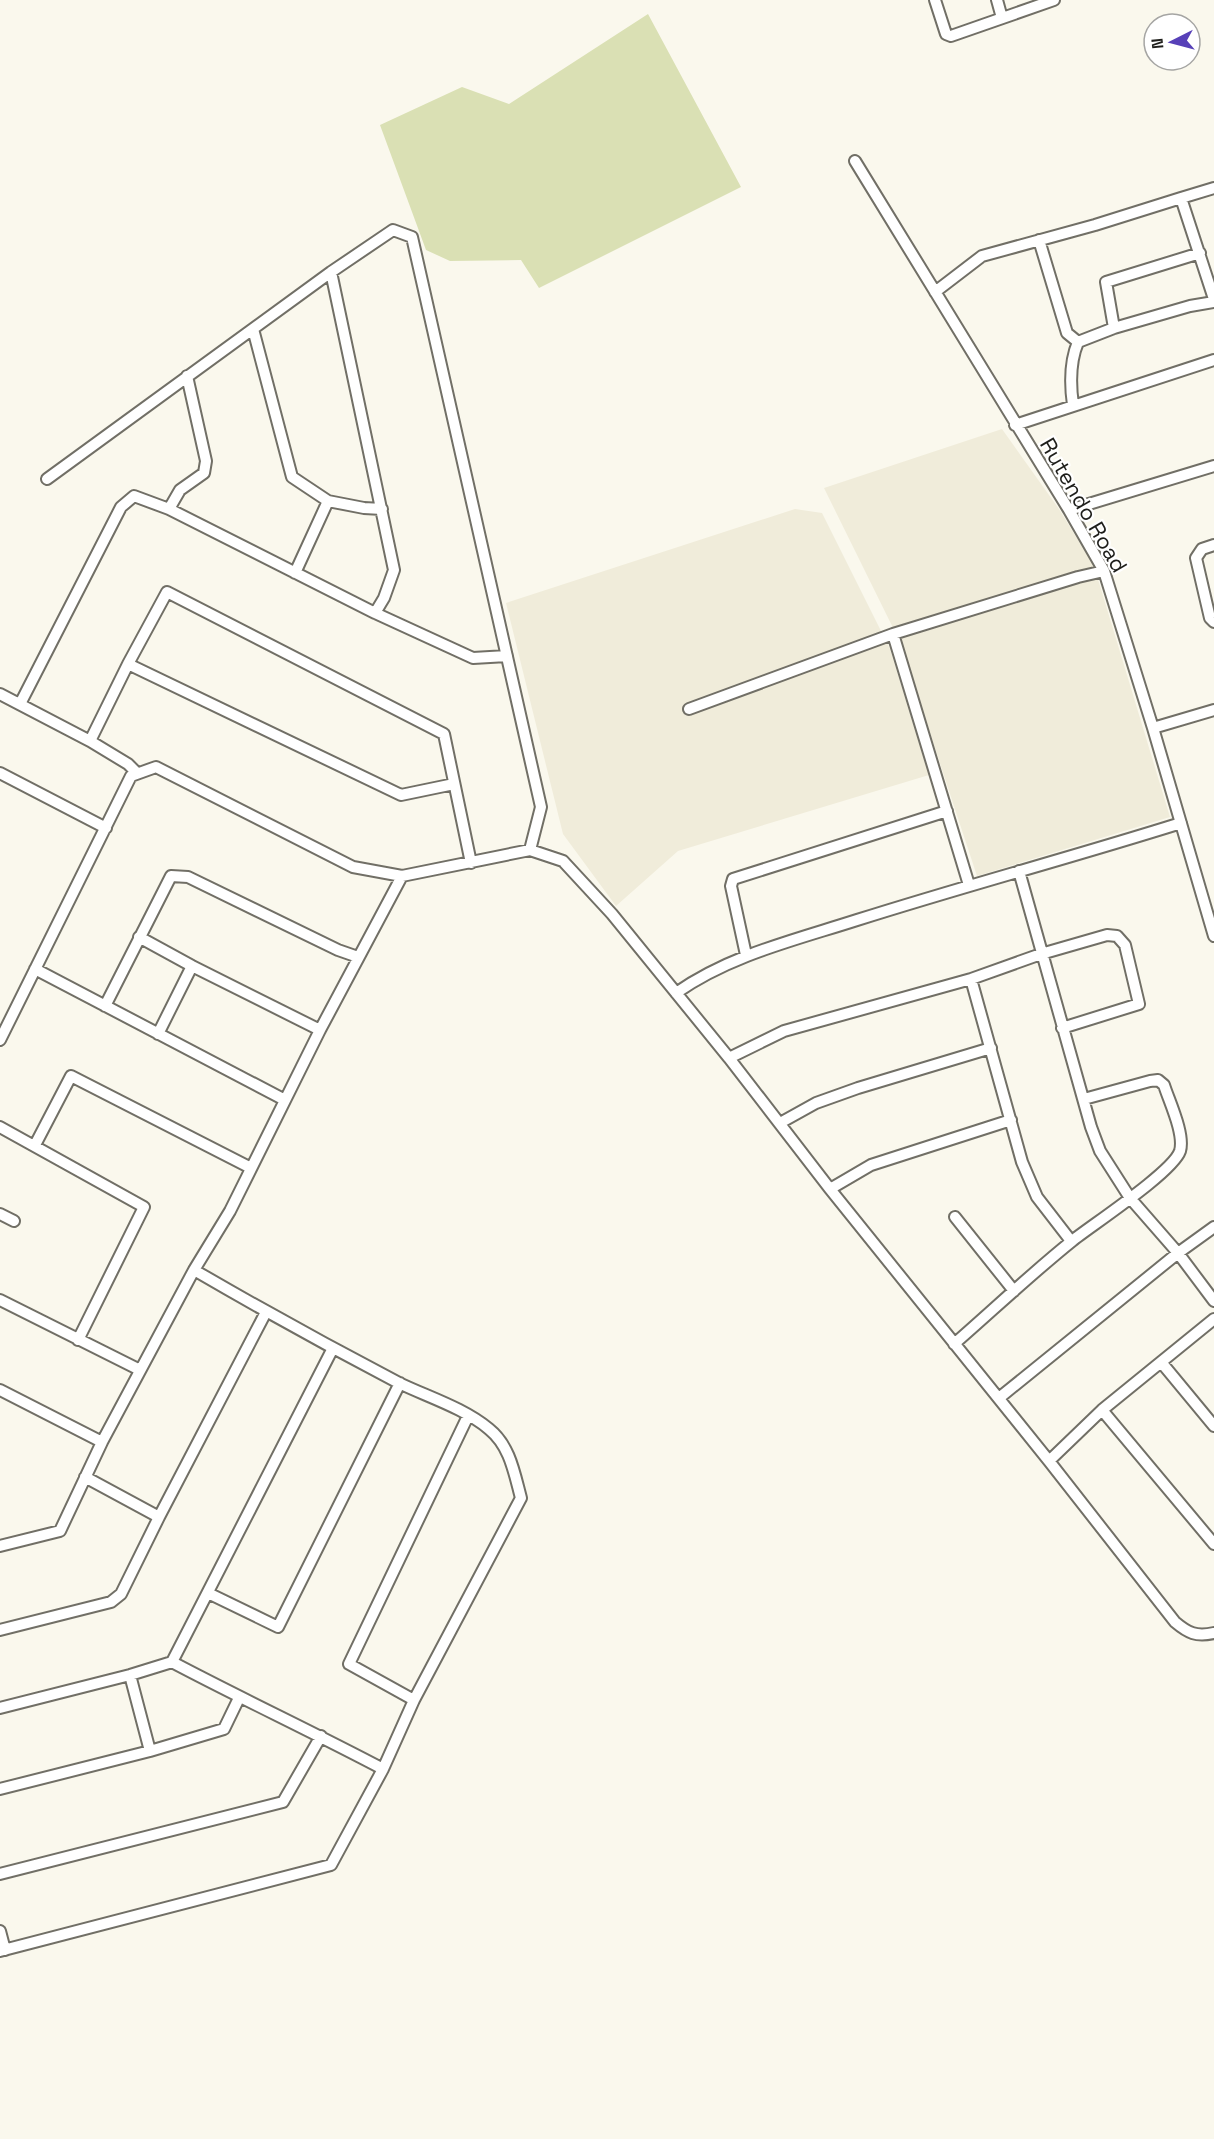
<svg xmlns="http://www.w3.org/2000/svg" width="1214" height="2139" viewBox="0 0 1214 2139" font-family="'Space Grotesk',sans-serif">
<rect width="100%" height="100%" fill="#faf8ed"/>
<path fill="#f0ecda" d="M1002,429l57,80 35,57 76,251 -193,59 -77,-234 -76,-154z
M795,509l27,4 68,136 39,126 -251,76 -62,55 -53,-72 -57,-231z"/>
<path fill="#dae0b4" d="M648,14l93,173 -202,101 -18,-28 -71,1 -24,-11 -46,-125 82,-38 47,17z"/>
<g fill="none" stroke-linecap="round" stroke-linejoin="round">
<defs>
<path id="minor" d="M935,0l11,34 5,2 103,-36
M997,0l5,18
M855,161l214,349 35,61 49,157 61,208
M1214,188l-33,10 33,101
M1039,240l28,93 11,9
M331,272l63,298 -10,28 -9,15
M935,292l47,-36 113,-31 86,-27
M1114,328l76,-22 24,-4
M253,329l39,148 36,24 36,7 18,1
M1073,405c-3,-21 -3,-44 5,-63l36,-14 -8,-46 94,-29
M1015,425l199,-65
M47,479l284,-207 62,-42 19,7 129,570 -11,43
M169,509l11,-19 24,-17 2,-12 -19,-85
M1069,510l145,-44
M1214,545l-12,4 -6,9 14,60 4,4
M295,573l33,-72
M893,634l76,251
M128,664l273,131 53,-11
M0,694l90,47 38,23 9,9
M20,704l101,-197 13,-11 35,13 206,104 98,45 34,-2
M689,709l204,-75 185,-57 26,-6
M1153,728l61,-18
M90,741l38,-77 39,-72 277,142 27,129
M0,773l106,55
M1019,871l72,256 9,24 30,47 48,55 36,48
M139,937l53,29 128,64
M746,955l-15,-69 2,-7 214,-68
M35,969l250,131
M971,979l51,183 15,35 34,44
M676,993c54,-38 119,-53 181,-73 107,-34 216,-63 324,-97
M105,1006l66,-130 17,1 150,73 20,7
M158,1034l34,-68
M0,1040l131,-264 25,-9 197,100 49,9 128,-26 33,11 49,53 117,144 101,131 219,272 126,161c13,11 21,15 39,11
M729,1058l55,-27 187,-52 70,-25 66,-19 10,1 8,9 14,59 -77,24
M780,1123l36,-20 42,-15 133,-40
M0,1127l144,80 -66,133
M35,1145l36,-69 180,92
M830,1189l41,-24 140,-45
M0,1214l14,7
M955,1217l59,74
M0,1300l140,70
M954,1344c39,-34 77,-70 118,-103 20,-16 101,-69 108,-90 5,-17 -11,-50 -16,-66l-6,-5 -8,1 -66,18
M1161,1362l53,64
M0,1390l102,52
M999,1398l179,-145 36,-26
M1102,1410l112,134
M1049,1461l53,-51 112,-91
M85,1477l74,40
M0,1546l60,-15 42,-89 92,-172 36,-59 90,-181 82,-154
M208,1593l70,34 122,-244
M0,1630l111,-28 10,-8 38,-77 107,-205
M172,1662c70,37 141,70 211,107
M130,1675l20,76
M414,1700l-65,-36 119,-248
M0,1708l130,-33 42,-13 161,-314
M0,1789l150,-38 74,-22 15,-31
M0,1874l283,-72 38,-66
M0,1931l5,19
M0,1951l331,-86 52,-96 31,-69 107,-202c-7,-26 -11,-52 -32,-69 -25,-21 -61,-32 -90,-46 -69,-36 -138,-74 -205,-113"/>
</defs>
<use href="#minor" stroke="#716f66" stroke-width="14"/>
<use href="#minor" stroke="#fff" stroke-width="10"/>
</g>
<g text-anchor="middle" stroke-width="4.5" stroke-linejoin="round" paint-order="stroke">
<g font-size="22" fill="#1e1e1a" stroke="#fff">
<text transform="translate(1084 505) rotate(60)" y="8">Rutendo Road</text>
</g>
</g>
<g transform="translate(1172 42) rotate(264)"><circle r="28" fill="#ffffff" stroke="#a5a5a3" stroke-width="1.5"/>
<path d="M0-4.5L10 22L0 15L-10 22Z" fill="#5740b8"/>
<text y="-9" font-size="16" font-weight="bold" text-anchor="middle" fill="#1e1e1a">N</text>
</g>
</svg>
